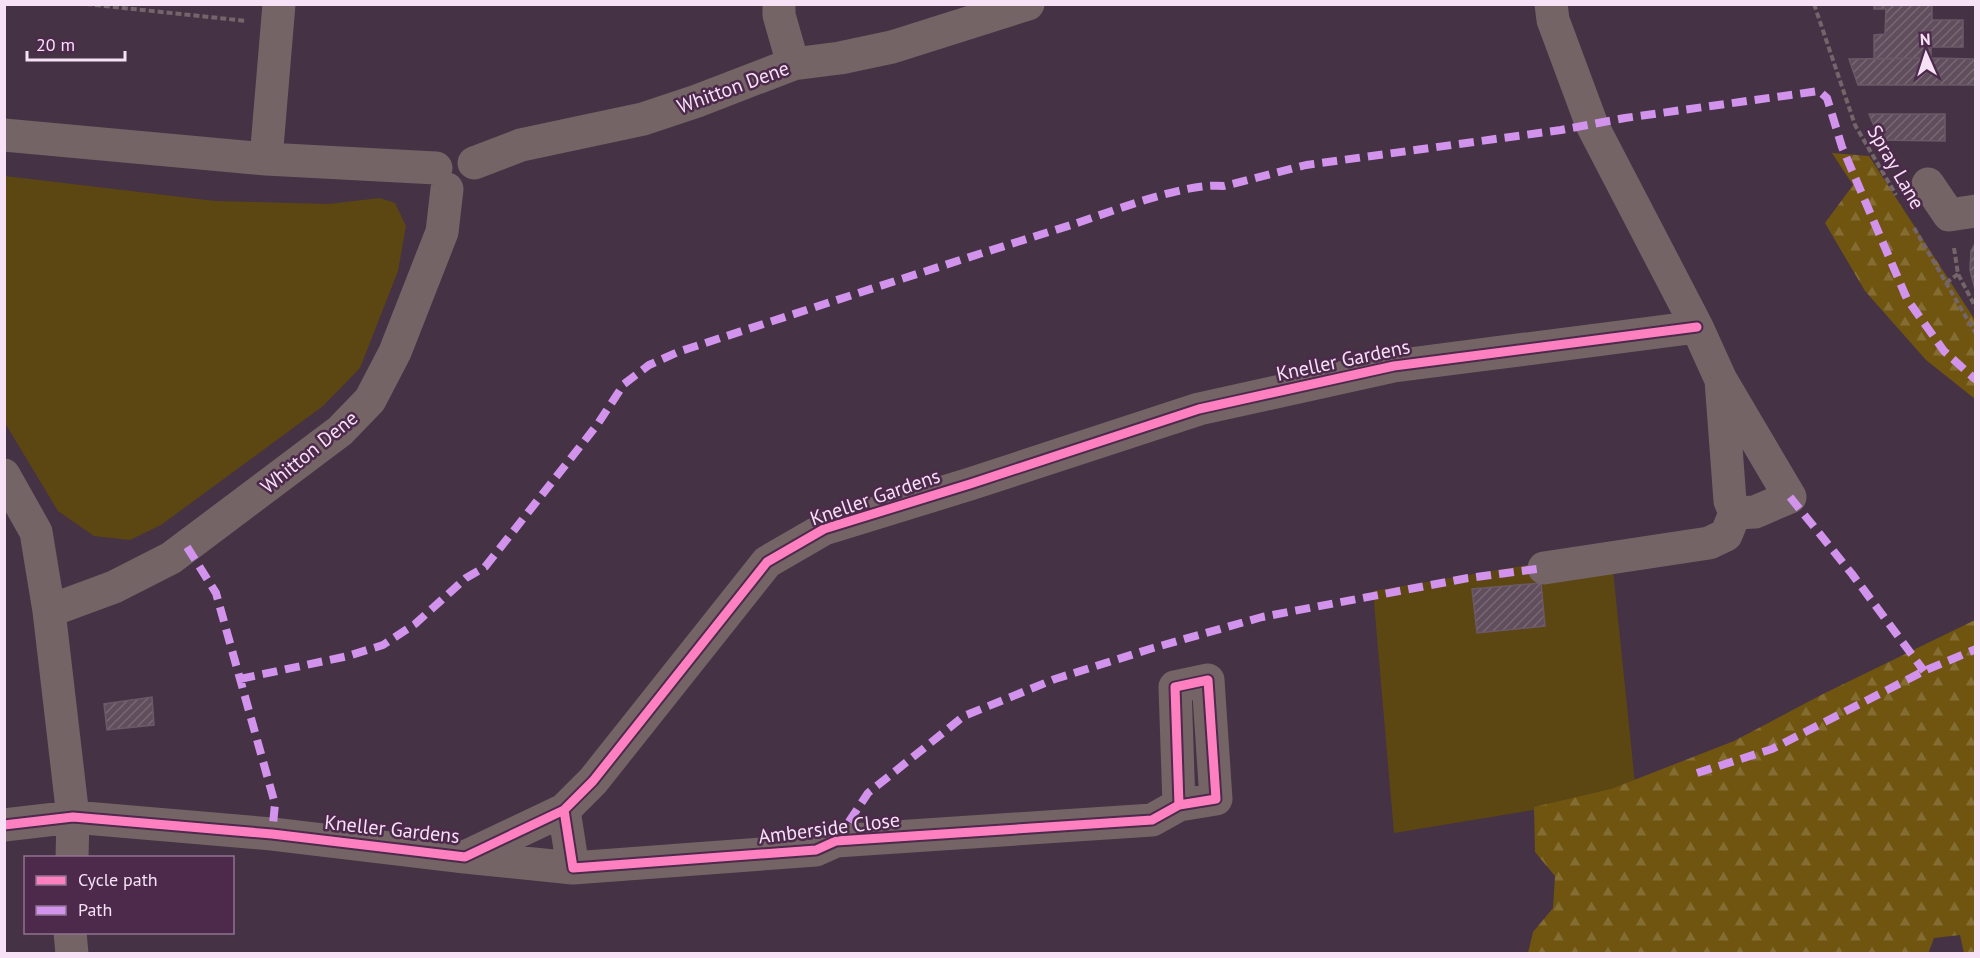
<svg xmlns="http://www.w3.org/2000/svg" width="1980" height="958" viewBox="0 0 1980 958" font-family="'PT Sans',sans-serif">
<defs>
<pattern id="forest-firs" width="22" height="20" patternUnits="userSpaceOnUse" patternTransform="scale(1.5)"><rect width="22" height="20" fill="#6f550f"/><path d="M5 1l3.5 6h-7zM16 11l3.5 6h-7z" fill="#846d33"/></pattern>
<pattern id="building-hatch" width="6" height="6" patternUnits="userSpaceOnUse" patternTransform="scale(1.5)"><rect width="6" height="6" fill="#604e5c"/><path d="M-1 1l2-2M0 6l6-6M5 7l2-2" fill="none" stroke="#786774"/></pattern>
</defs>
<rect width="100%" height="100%" fill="#453244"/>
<path fill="#5c4713" d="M5,176l210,25 113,3 52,-6 15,5 11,23 -8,45 -38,97 -37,38 -162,119 -31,15 -36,-4 -36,-25 -53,-88z
M1611,551l25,242 -242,40 -21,-242z"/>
<path fill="url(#forest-firs)" d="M1832,153l37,3 106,164v79l-49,-39 -61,-69 -40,-68 28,-38z
M1975,620v333h-11l-4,-18 -26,3 -6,16 -400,-1 5,-21 20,-24 2,-32 -20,-24 -1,-45 77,-18 123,-48 89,-47z"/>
<path fill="url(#building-hatch)" stroke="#6c5967" stroke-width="1.5" d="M1874,4h58v16h31v27h-32v11l-57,1v-24l11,-1 1,-25h-12z
M1931,58l45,1v26h-118l-9,-26z
M1869,114h76v27l-65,-1z
M1976,242v51l-6,-23 1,-19z
M1541,583l4,43 -68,7 -5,-44z
M152,697l2,28 -47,5 -3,-26z"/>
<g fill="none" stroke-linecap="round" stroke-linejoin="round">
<path stroke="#73656a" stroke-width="4" stroke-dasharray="6 3" stroke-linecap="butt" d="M86,4l161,17
M1814,4l41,121 41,70
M1914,228l62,106
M1954,248l4,26 18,34
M1946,283l12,-9"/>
<path stroke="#746465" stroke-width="33" d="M779,4v11l14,49
M1551,4l2,16 39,105 105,202 24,53 9,121 5,12 20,-1 35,-15 -69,-117
M4,135l262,24 170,9
M266,159l13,-155
M474,163l47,-18 122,-26 54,-18 96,-37 47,-6 52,-11 136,-43
M1928,184l21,31 27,-4
M4,475l32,57 13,79 24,206 -1,41
M1544,568l165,-25 17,-8 9,-22
M49,611l65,-24 57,-29 169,-127 30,-31 25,-48 47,-120 5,-43
M564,810l9,58 243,-18 20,-9 316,-21 27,-15 -4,-118 33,-7 8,119 -37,6
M4,825l69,-8 199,17 193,23 99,-47 29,-29 174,-219 57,-33 146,-45 229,-75 195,-43 303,-39
M465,857l108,11
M70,932l2,22"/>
<path stroke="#d193ec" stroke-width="8" stroke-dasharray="15 8" stroke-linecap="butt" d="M1790,497l62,77 72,97
M187,547l29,46 59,211 -3,30
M240,679l108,-23 35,-11 32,-21 51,-46 19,-11 112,-142 27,-41 25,-19 29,-13c131,-43 262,-86 393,-127 40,-13 114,-43 153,-39l82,-21 255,-35 64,-12 194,-27 8,7 15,49 65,152 37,52 32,29
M1697,773l75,-24 152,-78 52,-22
M836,841l32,-48 96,-77 91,-37 98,-31 109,-31 206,-39 76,-10"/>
<defs>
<path id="cycleway" d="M564,810l9,58 243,-18 20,-9 316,-21 27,-15 -4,-118 33,-7 8,119 -37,6
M4,825l69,-8 199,17 193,23 99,-47 29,-29 174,-219 57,-33 146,-45 229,-75 195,-43 303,-39"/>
</defs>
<use href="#cycleway" stroke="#4d2a4c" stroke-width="13"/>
<use href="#cycleway" stroke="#ff80c0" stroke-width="9"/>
</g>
<g text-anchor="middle" stroke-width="5" stroke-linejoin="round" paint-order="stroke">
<g font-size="20" fill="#f7e1f6" stroke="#4d2a4c">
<text transform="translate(733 87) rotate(-20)" y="7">Whitton Dene</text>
<text transform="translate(1896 167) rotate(60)" y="7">Spray Lane</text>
<text transform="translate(1343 360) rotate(-12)" y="7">Kneller Gardens</text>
<text transform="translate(309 452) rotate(-39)" y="7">Whitton Dene</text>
<text transform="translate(875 497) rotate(-19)" y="7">Kneller Gardens</text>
<text transform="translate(829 828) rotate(-7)" y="7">Amberside Close</text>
<text transform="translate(392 829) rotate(6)" y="7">Kneller Gardens</text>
</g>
</g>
<rect width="1980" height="958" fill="none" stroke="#f7e1f6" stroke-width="12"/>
<rect x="24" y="856" width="210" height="78" fill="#4d2a4c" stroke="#917390" stroke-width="1.5"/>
<rect x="36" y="876" width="30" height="9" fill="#ff80c0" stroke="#917390" stroke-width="1.5"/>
<text x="78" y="886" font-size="18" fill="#f7e1f6">Cycle path</text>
<rect x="36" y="906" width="30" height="9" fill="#d193ec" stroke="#917390" stroke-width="1.5"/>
<text x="78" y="916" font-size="18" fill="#f7e1f6">Path</text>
<g transform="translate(1926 54) rotate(357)" stroke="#4d2a4c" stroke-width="4.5" paint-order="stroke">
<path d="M0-4.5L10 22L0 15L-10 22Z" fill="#f7e1f6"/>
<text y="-9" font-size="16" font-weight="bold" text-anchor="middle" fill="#f7e1f6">N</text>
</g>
<path d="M27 51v9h98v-9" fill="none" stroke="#f7e1f6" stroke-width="3"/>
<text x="36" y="51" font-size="18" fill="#f7e1f6" stroke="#4d2a4c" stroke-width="4.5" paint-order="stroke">20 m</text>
</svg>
